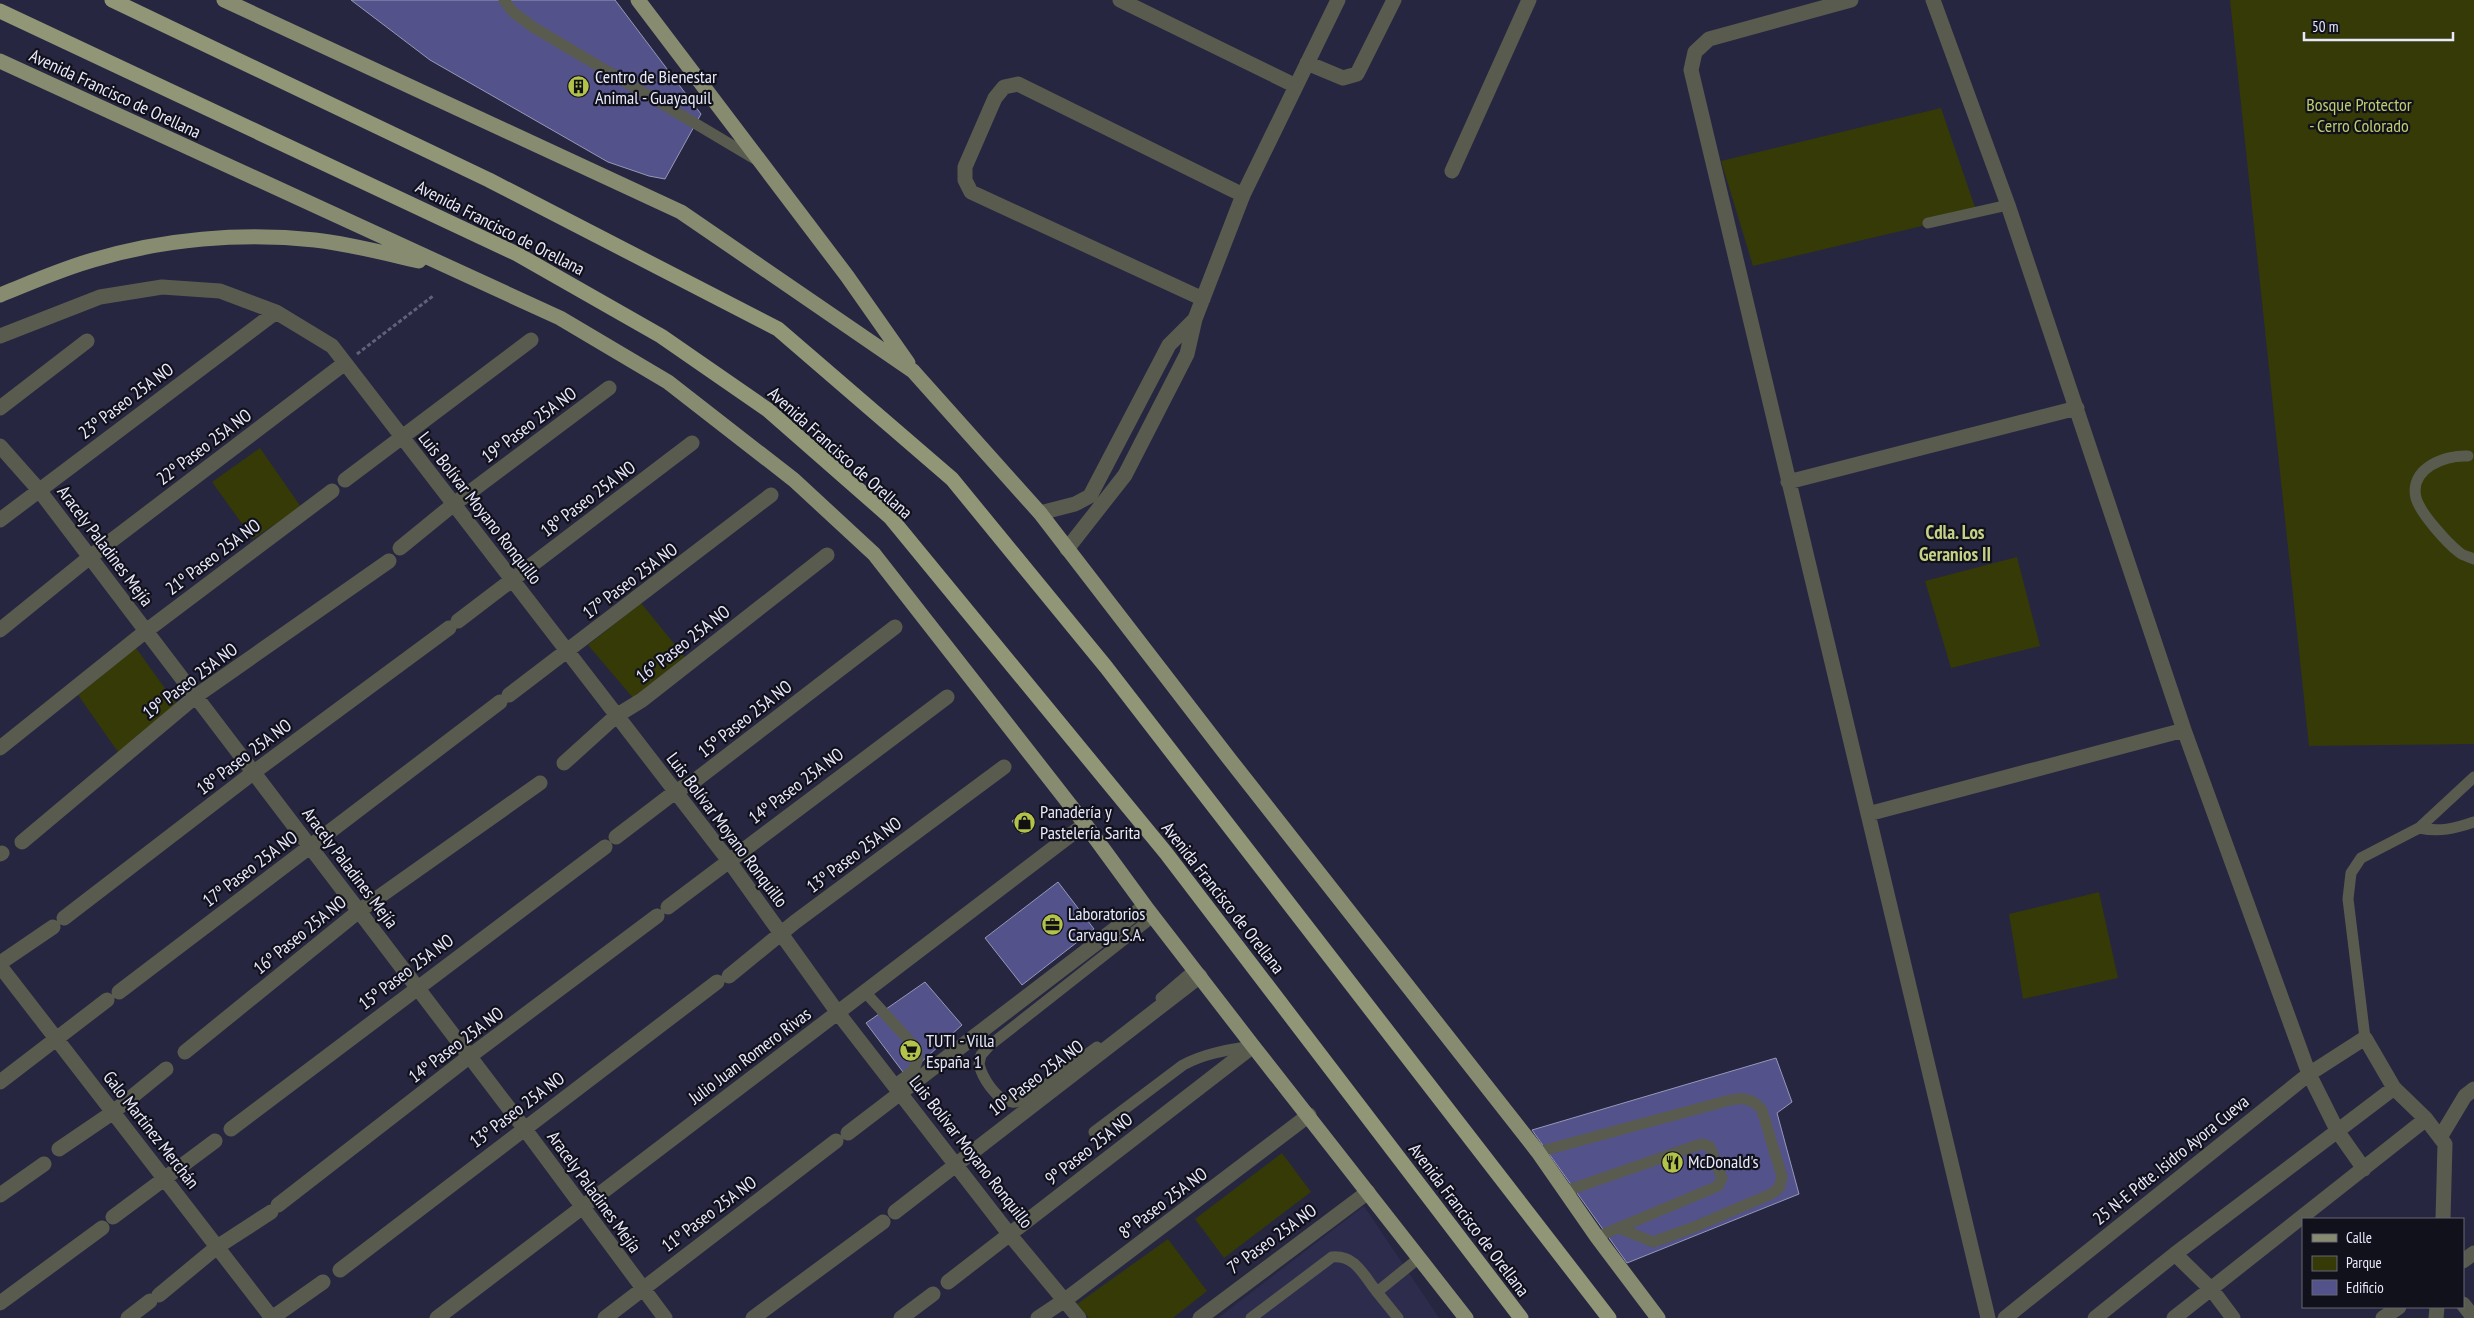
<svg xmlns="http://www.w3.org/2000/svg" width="2474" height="1318" viewBox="0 0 2474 1318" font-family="'PT Sans Narrow',sans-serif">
<rect width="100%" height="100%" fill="#262640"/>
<path fill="#2d2c4d" d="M1364,1206l75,112h-221z"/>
<path fill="#353a07" d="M2230,0h244v744l-165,2z
M1941,108l36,105 -224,53 -32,-105z
M260,448l41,59 -48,32 -41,-57z
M2017,557l23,89 -89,22 -26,-87z
M641,603l44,54 -52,41 -45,-53z
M136,648l41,57 -59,47 -40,-57z
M2099,892l19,86 -95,21 -14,-85z
M1282,1153l29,39 -87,66 -29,-39z
M1168,1239l39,52 -34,27h-84l-12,-14z"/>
<path fill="#53528b" stroke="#9698b8" d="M351,0h264l86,114 -36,65 -16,-3 -41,-14 -178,-102z
M1025,811l10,12 -13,11 -10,-13z
M1058,882l36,47 -72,56 -37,-47z
M925,982l37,43 -56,51 -40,-53z
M1776,1058l16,44 -15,11 22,81 -172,69 -95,-133z"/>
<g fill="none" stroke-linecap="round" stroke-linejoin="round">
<path stroke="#616179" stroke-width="3" stroke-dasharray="4 2.5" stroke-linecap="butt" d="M357,354l76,-58"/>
<path stroke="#595b4e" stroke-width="11" d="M504,0l9,12 20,15 222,132
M1928,223l80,-18
M2468,456c-23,-1 -59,12 -52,42 4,15 31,45 44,55 4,3 10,4 14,6
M2419,828c21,4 35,1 55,-6
M865,992l51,56c6,19 -7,26 -21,36
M1161,998l34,-29
M2365,1038l-17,-139 3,-26 10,-15 58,-30 55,-51
M1097,1047l-69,51c-5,2 -11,5 -16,4 -16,-1 -30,-25 -33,-38l2,-9 8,-9 164,-129
M1094,1132l89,-67c22,-12 45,-15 69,-19
M1538,1152l177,-48c19,-5 33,-11 47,6l20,67 -3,11 -8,6 -77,33 -41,15 -34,-14
M1566,1191l132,-46 6,-1 6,3 12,31 -4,8 -121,51
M1251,1318l81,-61c24,-2 31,18 45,35
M1398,1318l-21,-26 42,-34"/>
<path stroke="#595b4e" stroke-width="15" d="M1120,0l176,86
M1851,0l-142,39 -14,13 -4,18 297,1248
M1933,0l75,205 176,525 125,344 29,58 26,37
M1307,63l36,15 14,-4 37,-74
M1452,171l77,-171
M1203,299l-232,-107 -6,-12v-13l30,-69 9,-11 14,-3 225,111
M0,336l100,-39 62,-10 58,4 56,21 56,34 397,515 109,152 172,222 69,83
M0,408l87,-67
M0,446l39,44 107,141 378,497 141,190
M345,480l186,-140
M1788,482l289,-74
M1040,513l35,-9 15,-8 79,-151 26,-26
M0,520l276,-208
M400,548l54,-44 155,-116
M1067,549l58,-74 62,-121 8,-35 48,-124 95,-195
M458,621l234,-178
M0,630l90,-73 255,-194
M509,695l262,-200
M0,748l146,-117 186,-140
M564,763l52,-47 26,-16 185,-145
M1868,814l316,-84
M616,837l59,-45 22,-13 198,-152
M22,842l174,-146 193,-135
M0,854l2,-1
M668,907l279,-210
M64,918l190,-146 195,-144
M0,963l53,-36
M0,966l272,352
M729,976l66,-54 209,-155
M119,992l381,-290
M185,1052l174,-141 181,-128
M0,1082l107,-82
M231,1129l374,-282
M848,1133l297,-227
M2441,1136l24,-40 9,-7
M59,1149l53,-36 54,-44
M0,1195l44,-31
M278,1205l192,-149 187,-140
M895,1212l305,-236
M113,1217l102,-76
M2175,1254l37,36 21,28
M2463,1261l11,-8
M340,1270l377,-288
M948,1282l305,-236
M159,1295l58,-48 54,-35
M0,1303l102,-75
M2463,1304l11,14
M128,1318l22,-17
M272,1318l51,-36
M437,1318l648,-494
M605,1318l231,-177
M753,1318l130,-96
M901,1318l32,-24
M1038,1318l27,-18 244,-185
M1200,1318l168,-126
M2005,1318l304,-244 56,-36 29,50 32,31 19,25 -2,75
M2095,1318l80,-64 219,-166
M2174,1318l252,-199
M2383,1318l16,-11
M2436,1318l1,-11"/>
<path stroke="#878c70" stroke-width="15" d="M224,0l457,212 232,159 127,142 191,248 307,391 59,85 61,81
M638,0l209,276 61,87
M0,61l560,257 108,64 126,98 80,74 211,270 60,82 108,140 213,272
M0,295c30,-12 61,-26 93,-35 70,-21 148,-28 222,-20 35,4 69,13 104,21"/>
<path stroke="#909676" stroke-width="15" d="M112,0l377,180 289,149 174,150 154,188 503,651
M0,11l517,243 144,82 107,74 122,107 276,336 355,465"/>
</g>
<defs>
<symbol id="building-disc" viewBox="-11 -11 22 22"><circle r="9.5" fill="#b3c24b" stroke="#11111c"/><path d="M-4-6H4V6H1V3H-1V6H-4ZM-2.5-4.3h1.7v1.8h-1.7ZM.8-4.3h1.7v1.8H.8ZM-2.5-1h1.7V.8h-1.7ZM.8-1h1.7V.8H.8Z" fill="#111"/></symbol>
<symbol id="shop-disc" viewBox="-11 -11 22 22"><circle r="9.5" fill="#b3c24b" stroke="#11111c"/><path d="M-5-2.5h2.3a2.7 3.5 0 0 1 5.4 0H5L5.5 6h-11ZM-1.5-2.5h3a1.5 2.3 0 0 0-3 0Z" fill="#111"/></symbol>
<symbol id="office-disc" viewBox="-11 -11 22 22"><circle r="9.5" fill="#b3c24b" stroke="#11111c"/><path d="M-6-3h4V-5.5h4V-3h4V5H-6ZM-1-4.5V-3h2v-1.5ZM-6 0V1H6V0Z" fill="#111"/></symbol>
<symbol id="supermarket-disc" viewBox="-11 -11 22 22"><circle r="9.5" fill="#b3c24b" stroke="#11111c"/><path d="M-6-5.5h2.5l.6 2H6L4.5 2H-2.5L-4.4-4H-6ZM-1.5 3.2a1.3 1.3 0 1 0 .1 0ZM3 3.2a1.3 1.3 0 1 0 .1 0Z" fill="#111"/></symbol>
<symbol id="restaurant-disc" viewBox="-11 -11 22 22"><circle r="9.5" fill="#b3c24b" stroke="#11111c"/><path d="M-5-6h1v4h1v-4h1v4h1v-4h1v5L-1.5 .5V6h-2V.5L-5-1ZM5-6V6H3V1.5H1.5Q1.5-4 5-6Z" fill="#111"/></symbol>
</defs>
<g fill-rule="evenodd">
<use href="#building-disc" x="566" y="74" width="25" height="25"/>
<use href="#shop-disc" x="1012" y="810" width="25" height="25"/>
<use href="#office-disc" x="1040" y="912" width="25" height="25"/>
<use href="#supermarket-disc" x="898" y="1038" width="25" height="25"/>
<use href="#restaurant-disc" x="1660" y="1150" width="25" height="25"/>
</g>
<g text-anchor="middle" stroke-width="4.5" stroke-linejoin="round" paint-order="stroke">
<g font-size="18" fill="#e8e9fb" stroke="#11111c" text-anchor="start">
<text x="595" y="83">Centro de Bienestar<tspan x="595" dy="21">Animal - Guayaquil</tspan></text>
<text x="1040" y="818">Panadería y<tspan x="1040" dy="21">Pastelería Sarita</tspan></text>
<text x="1068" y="920">Laboratorios<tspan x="1068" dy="21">Carvagu S.A.</tspan></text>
<text x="926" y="1047">TUTI - Villa<tspan x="926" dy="21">España 1</tspan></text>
<text x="1688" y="1168">McDonald's</text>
</g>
<g font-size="18" fill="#e8e9fb" stroke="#11111c">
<text transform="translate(115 94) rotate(25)" y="6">Avenida Francisco de Orellana</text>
<text transform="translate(500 228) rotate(27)" y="6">Avenida Francisco de Orellana</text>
<text transform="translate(126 401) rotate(-37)" y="6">23º Paseo 25A NO</text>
<text transform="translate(529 425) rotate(-37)" y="6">19º Paseo 25A NO</text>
<text transform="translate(204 447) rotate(-37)" y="6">22º Paseo 25A NO</text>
<text transform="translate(840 453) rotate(42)" y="6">Avenida Francisco de Orellana</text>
<text transform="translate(588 499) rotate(-37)" y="6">18º Paseo 25A NO</text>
<text transform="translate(480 508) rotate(52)" y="6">Luis Bolívar Moyano Ronquillo</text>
<text transform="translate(105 546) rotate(53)" y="6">Aracely Paladines Mejía</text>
<text transform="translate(213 557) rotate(-37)" y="6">21º Paseo 25A NO</text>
<text transform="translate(630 581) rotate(-37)" y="6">17º Paseo 25A NO</text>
<text transform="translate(683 644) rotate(-38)" y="6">16º Paseo 25A NO</text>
<text transform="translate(190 681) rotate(-37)" y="6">19º Paseo 25A NO</text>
<text transform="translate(745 719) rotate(-38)" y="6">15º Paseo 25A NO</text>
<text transform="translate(244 757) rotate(-37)" y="6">18º Paseo 25A NO</text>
<text transform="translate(796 786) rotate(-37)" y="6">14º Paseo 25A NO</text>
<text transform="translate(727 830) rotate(53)" y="6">Luis Bolívar Moyano Ronquillo</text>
<text transform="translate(854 855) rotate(-37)" y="6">13º Paseo 25A NO</text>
<text transform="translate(350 868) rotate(53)" y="6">Aracely Paladines Mejía</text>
<text transform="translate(250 869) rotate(-37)" y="6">17º Paseo 25A NO</text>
<text transform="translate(1223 898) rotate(52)" y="6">Avenida Francisco de Orellana</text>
<text transform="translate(300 935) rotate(-39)" y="6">16º Paseo 25A NO</text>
<text transform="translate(406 972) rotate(-37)" y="6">15º Paseo 25A NO</text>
<text transform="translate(456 1045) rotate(-37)" y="6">14º Paseo 25A NO</text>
<text transform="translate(750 1056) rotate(-37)" y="6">Julio Juan Romero Rivas</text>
<text transform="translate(1036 1078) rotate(-37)" y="6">10º Paseo 25A NO</text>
<text transform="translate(517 1110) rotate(-37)" y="6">13º Paseo 25A NO</text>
<text transform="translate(151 1130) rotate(52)" y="6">Galo Martínez Merchán</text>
<text transform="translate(1089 1149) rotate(-38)" y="6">9º Paseo 25A NO</text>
<text transform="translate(971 1152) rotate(52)" y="6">Luis Bolívar Moyano Ronquillo</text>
<text transform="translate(2171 1160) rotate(-39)" y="6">25 N-E Pdte. Isidro Ayora Cueva</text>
<text transform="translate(594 1192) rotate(54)" y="6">Aracely Paladines Mejía</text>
<text transform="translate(1163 1203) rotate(-37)" y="6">8º Paseo 25A NO</text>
<text transform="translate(709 1214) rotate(-37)" y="6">11º Paseo 25A NO</text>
<text transform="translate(1469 1220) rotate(53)" y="6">Avenida Francisco de Orellana</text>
<text transform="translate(1272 1239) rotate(-36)" y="6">7º Paseo 25A NO</text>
</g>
<g font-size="18" fill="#bfcd6e" stroke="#11111c">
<text x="2359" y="111">Bosque Protector<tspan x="2359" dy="21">- Cerro Colorado</tspan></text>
</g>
<g font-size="19" font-weight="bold" fill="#c5d184" stroke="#11111c">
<text x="1955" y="539">Cdla. Los<tspan x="1955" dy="22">Geranios II</tspan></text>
</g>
</g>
<rect x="2302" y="1218" width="162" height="90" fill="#11111c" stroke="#676775"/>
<rect x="2312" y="1234" width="25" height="8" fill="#878c70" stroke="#676775"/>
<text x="2346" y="1243" font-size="15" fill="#e8e9fb">Calle</text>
<rect x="2312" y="1256" width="25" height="15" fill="#353a07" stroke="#676775"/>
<text x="2346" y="1268" font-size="15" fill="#e8e9fb">Parque</text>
<rect x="2312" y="1280" width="25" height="15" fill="#53528b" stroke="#676775"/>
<text x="2346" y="1293" font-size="15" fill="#e8e9fb">Edificio</text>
<path d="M2304 32v8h149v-8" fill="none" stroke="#e8e9fb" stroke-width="2.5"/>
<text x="2312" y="32" font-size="15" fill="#e8e9fb" stroke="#11111c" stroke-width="4" paint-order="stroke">50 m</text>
</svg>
